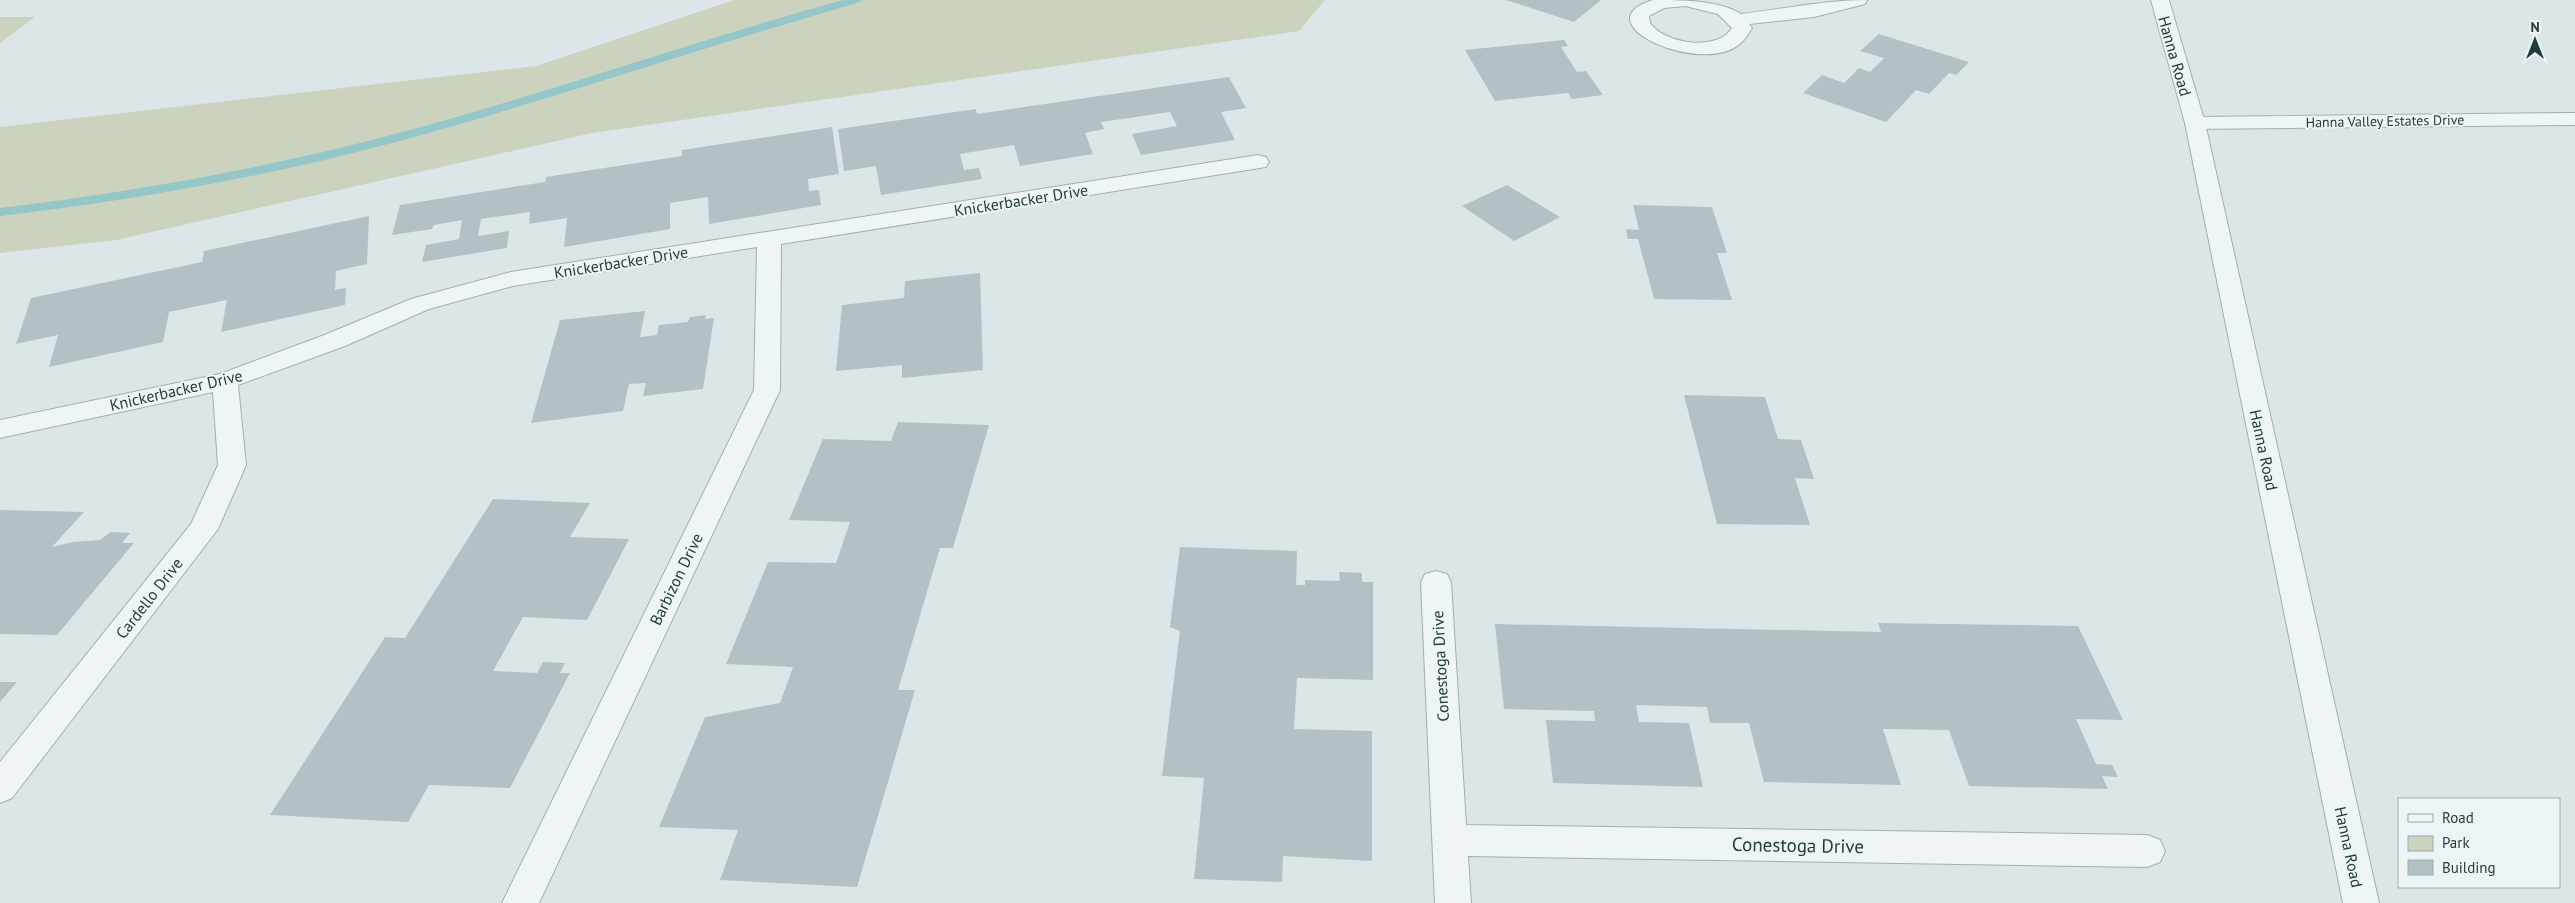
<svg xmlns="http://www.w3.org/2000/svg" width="2575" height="903" viewBox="0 0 2575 903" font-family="'PT Sans',sans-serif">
<rect width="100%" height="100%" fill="#dce6e8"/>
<path fill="#cbd2bd" d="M734,0h591l-26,31 -707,102 -476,107 -116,13v-126l536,-61z
M0,17h35l-35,26z"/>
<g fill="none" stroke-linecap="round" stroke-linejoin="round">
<path fill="#95c6ca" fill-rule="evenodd" d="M843,0h19l-2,2c-153,44 -304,96 -457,138 -132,36 -267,60 -403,76v-8c132,-16 262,-39 391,-73 152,-40 300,-93 452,-135z"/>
</g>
<path fill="#b3c1c5" d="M1506,0h95l-27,22z
M1879,34l90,28 -13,13 -7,-2 -20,21 -13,-4 -30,32 -83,-29 19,-18 22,8 15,-15 11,4 14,-14 -24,-7z
M1564,40l4,6 -7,1 16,25 9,-1 17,24 -31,4 -4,-6 -73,8 -30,-51z
M1229,77l17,31 -25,4 14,28 -94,15 -9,-21 45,-8 -7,-14 -69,10 3,7 -19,4 8,21 -73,12 -6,-21 -54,9 4,16 15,-2 3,11 -101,16 -5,-29 -32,5 -6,-42 138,-20 1,5z
M832,127l7,47 -31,5 1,12 10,-1 2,15 -112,19 -1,-27 -38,6v26l-106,18 3,-29 -38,6 1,-12 -49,7 -3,17 31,-5 -2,17 -85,14 4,-17 33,-6 3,-19 -28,5 -2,4 -40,6 8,-30 145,-23 1,-5 136,-21v-6z
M1507,185l53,32 -46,24 -52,-35z
M1633,205l79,2 15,46h-10l15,47 -78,-1 -16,-60h-10l-2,-10 13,1z
M369,216l-2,48 -31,7 -1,19 11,-2 -1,17 -124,27 6,-32 -58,12 -6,30 -114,25 9,-32 -42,9 15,-46 171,-36 2,-11z
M980,273l3,97 -81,8v-13l-66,6 6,-66 62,-7 1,-17z
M645,311l-5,26 17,-2 2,-10 29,-3 2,-5 16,-2 -1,4 9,-1 -11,71 -60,7 3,-13 -17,1 -6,27 -92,12 29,-103z
M1684,395l81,2 13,42 23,1 13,39 -19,-1 15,47 -93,-1z
M898,422l91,3 -36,123h-13l-42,142h17l-58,197 -137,-7 18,-50 -79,-3 46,-110 75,-14 13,-36 -67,-3 42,-102 68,1 14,-41 -61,-2 34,-81 68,2z
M493,499l97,4 -20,34 59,2 -42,81 -64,-3 -30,54 44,2 6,-11 22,1 -5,10h10l-60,115 -81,-3 -21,37 -138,-7 115,-178 20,1z
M0,510l84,2 -32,35 21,-5 27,-2 11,-8 19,1 -8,10h12l-77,92 -57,-1z
M1180,547l117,4 -1,34h9v-5l35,1 -1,-9 23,1v9h11v98l-76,-2 -3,51 78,2v130l-89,-5 -1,26 -88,-3 10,-101 -42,-2 18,-145 -10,-4z
M1878,623l200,3 45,94 -47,-1 20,45 16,1 6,12 -16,-1 6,13 -139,-3 -20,-56 -66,-1 18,56 -137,-3 -15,-59h-39l-3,-16 -71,-2 3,17 50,1 14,64 -150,-4 -7,-63 49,1 -1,-10 -90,-2 -9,-85 386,8z
M0,682h17l-17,20z"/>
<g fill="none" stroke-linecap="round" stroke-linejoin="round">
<defs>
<path id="minor" d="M1653,0c28,0 66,0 88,14 42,-5 84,-14 126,-14l-2,4 -51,13 -65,7 3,4c-3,4 -5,9 -9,13 -36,39 -165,-18 -90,-41zM1685,6l33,8 14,14c-15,24 -67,16 -82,-5l-1,-7 15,-8z
M2575,113v12l-380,4 -7,-2 -3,-4 3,-4 7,-2z
M1258,155l8,2 3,5 -3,5 -485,77 -1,146 -241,513h-37l252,-513 3,-143 -244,39 -84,23 -84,37 -107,39 8,80 -28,64 -206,269 -12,5v-41l191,-238 27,-59 -5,-73 -213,46v-18l220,-46 107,-40 84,-35 100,-27z
M1436,571l11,3 4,8 15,243 681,10 13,5 5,11 -5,11 -13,5 -679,-11 3,47h-36l-14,-321 4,-8z"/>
<path id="tertiary" d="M2151,0h18l36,123 174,780h-36l-158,-780z"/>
</defs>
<use href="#minor" stroke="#a1afb2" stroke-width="2"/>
<use href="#tertiary" stroke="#a1afb2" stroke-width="2"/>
<use href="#minor" fill="#eff4f6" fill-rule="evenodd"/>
<use href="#tertiary" fill="#eff4f6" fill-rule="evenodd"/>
</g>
<g text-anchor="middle" stroke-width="4" stroke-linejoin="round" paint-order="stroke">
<g font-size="14" fill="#253a3f" stroke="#ecf4f5">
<text transform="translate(2385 121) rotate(-1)" y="5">Hanna Valley Estates Drive</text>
</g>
<g font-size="16" fill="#253a3f" stroke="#ecf4f5">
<text transform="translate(2175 56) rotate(74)" y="6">Hanna Road</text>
<text transform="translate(1021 200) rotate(-9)" y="6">Knickerbacker Drive</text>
<text transform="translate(621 262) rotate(-9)" y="6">Knickerbacker Drive</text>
<text transform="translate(176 390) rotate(-13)" y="6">Knickerbacker Drive</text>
<text transform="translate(2264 450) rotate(78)" y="6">Hanna Road</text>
<text transform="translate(676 579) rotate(-64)" y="6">Barbizon Drive</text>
<text transform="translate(149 598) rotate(-52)" y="6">Cardello Drive</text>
<text transform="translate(1440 666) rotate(-93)" y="6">Conestoga Drive</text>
<text transform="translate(2349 847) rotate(78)" y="6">Hanna Road</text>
</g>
<g font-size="19" fill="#253a3f" stroke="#ecf4f5">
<text transform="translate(1798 845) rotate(1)" y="7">Conestoga Drive</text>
</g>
</g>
<rect x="2398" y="798" width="162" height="90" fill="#ecf4f5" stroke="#9caaac"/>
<rect x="2408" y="814" width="25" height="8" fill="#eff4f6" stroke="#9caaac"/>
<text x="2442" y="823" font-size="15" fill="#253a3f">Road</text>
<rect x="2408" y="836" width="25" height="15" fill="#cbd2bd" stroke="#9caaac"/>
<text x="2442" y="848" font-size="15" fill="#253a3f">Park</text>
<rect x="2408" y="860" width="25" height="15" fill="#b3c1c5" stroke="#9caaac"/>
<text x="2442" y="873" font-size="15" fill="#253a3f">Building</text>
<g transform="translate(2535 40)" stroke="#ecf4f5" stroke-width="4" paint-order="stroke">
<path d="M0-4L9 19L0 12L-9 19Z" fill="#253a3f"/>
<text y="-8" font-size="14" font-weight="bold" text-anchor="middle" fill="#253a3f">N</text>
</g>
</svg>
